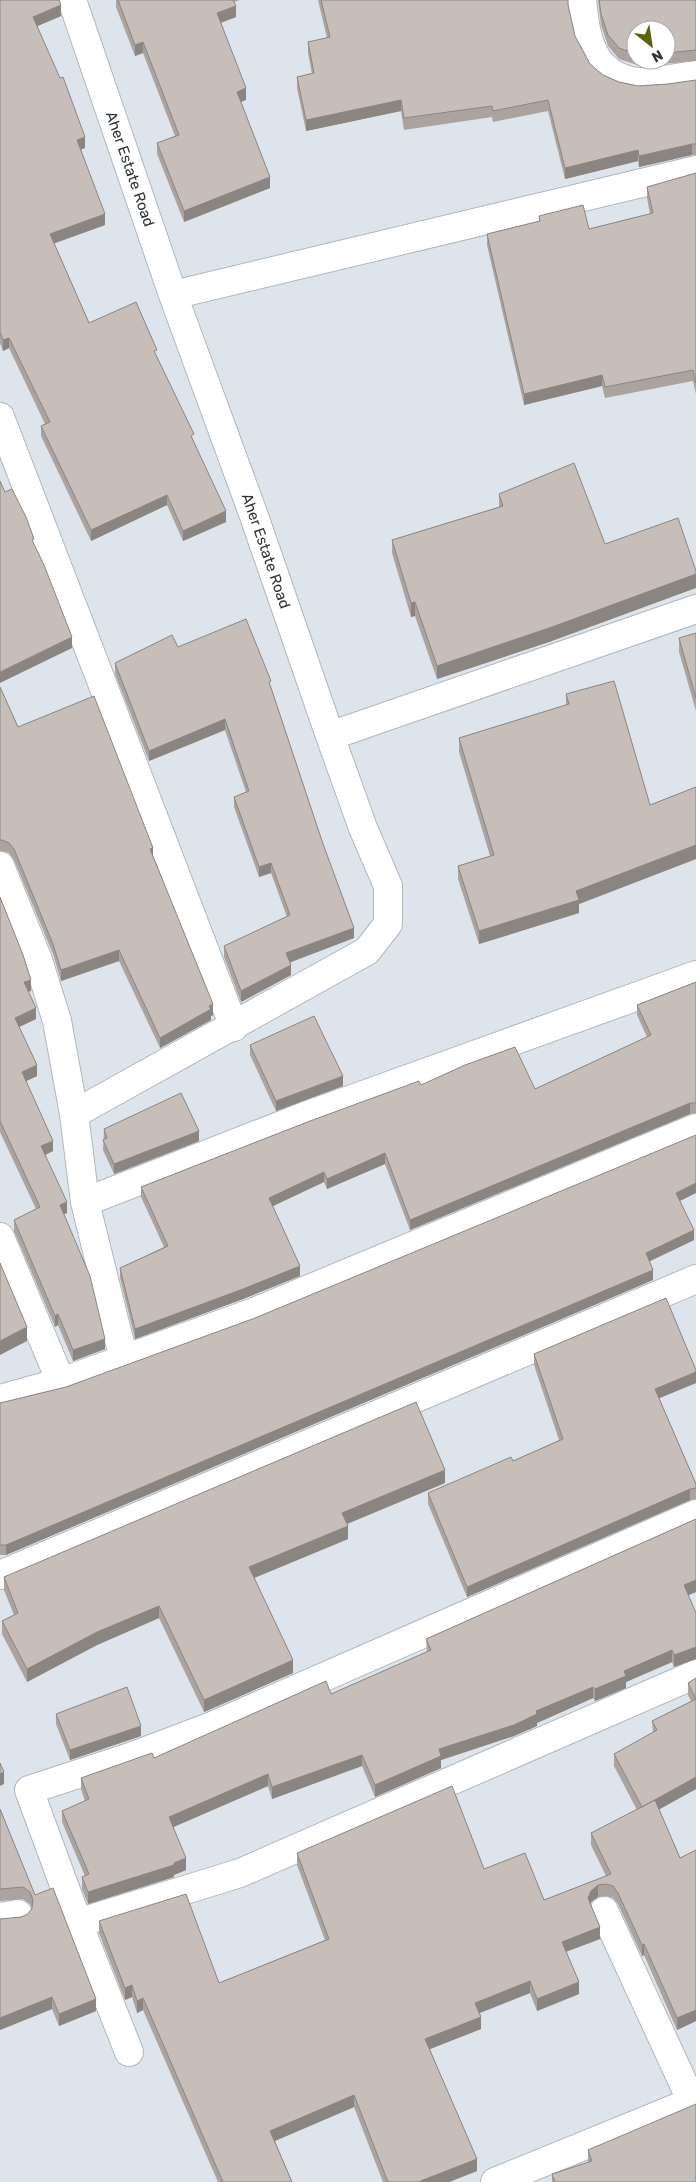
<svg xmlns="http://www.w3.org/2000/svg" width="696" height="2182" viewBox="0 0 696 2182" font-family="Rubik,sans-serif">
<rect width="100%" height="100%" fill="#dde4eb"/>
<g fill="none" stroke-linecap="round" stroke-linejoin="round">
<defs>
<path id="minor" d="M72,0l101,295 81,221 76,220 33,92 25,58v38l-21,27 -293,163
M582,0c4,38 9,76 56,82 14,1 42,-5 58,-7
M173,295l523,-125
M0,417l234,610
M330,736l366,-127
M0,866l38,94 19,61 17,93 11,88 39,158
M85,1202l220,-86 391,-141
M0,1237l61,145
M0,1399l61,-17 188,-68 447,-186
M696,1514l-484,212 -82,31 -101,33 49,133 162,-50 456,-199
M0,1575l696,-296
M604,1911l88,191
M0,1917l18,-3
M78,1923l51,129
M495,2182l201,-82"/>
</defs>
<use href="#minor" stroke="#b0b7be" stroke-width="30"/>
<use href="#minor" stroke="#fff" stroke-width="28"/>
</g>
<path fill="#aba39f" fill-rule="evenodd" d="M116,0h124l-6,2 2,15 -15,6 25,77 -5,2 29,86 -86,34 -27,-68v-11l18,-7 -32,-83 -8,3 -19,-49z
M318,0h250v5l7,31 15,28 13,11 16,7 19,4 30,-2 28,-4v75h-4l-53,12 -1,-6 -73,18 -17,-68 -55,11 -1,-5 -88,13 -3,-19 -95,20 -9,-43v-11l15,-3 -4,-21v-11l19,-4z
M598,0h98v61l-56,5 -21,-7 -11,-13 -7,-21zM636,30h30v30h-30z
M0,1l61,15 -24,10 48,122 -4,1 24,76 -51,18 35,80 68,34 37,85 32,80 -43,19 -16,-36 -76,36 -50,-105v-10l4,-2 -36,-76 -6,3 -3,-8z
M696,173v221l-3,-13 -88,17 -3,-12 -78,19 -37,-160v-11l52,-13v-5l50,13 61,-15 -3,-16v-11z
M574,463l-22,178 -115,38 -22,-63 -4,1 -19,-64v-13l107,-33v-13z
M696,633v78l-17,-59v-14z
M178,647l93,40 83,251 -64,24 1,13 -50,27 -17,-45v-11l63,-29 -16,-44 -12,4 -25,-70v-10l12,-5 -21,-62 -76,31 -34,-87v-11z
M0,687l18,40 135,129 60,159 -2,1v4l-51,28 -41,-87 -58,20 -8,-27 -39,-94 -5,-7 -7,-2h-2z
M566,694l84,111 46,-18v72l-117,45v9l-100,31 -21,-65v-13l32,-10 -31,-104v-14l107,-33z
M0,897l31,94 -3,1 8,27 -17,8 18,49 -11,5 27,70 -8,4 22,58 -3,1 41,135 -32,12 -15,-36 -3,2 -41,-96v-11l22,-11 -36,-77z
M696,982v131l-6,1 -280,116 -25,-66 -58,25 -3,-7 -52,24 28,70 -57,23 -108,40 -15,-61v-10l44,-21 -23,-50v-10l280,-102 114,4 112,-52 -10,-22v-10z
M250,1045l93,41 -67,25 -26,-56z
M104,1129l95,12 -85,33 -11,-24z
M680,1201l14,39 -44,21 3,19 -647,275h-6v-152l66,-16z
M534,1354l162,16v13l-37,15 37,86v15l-6,1 -223,97 -39,-93v-11l85,-32 46,-21 -25,-75z
M445,1483l-98,41 1,15 -94,39 39,95 -89,39 -45,-94 -62,27 -70,37 -25,-48v-13l12,-6 -10,-25v-13z
M696,1519v73l-8,3 -14,72 -2,-5 -46,20v6l-31,13 -2,-3 -56,25v3l-23,10 -73,24v8l-66,29 -13,-31 -90,33 -4,-13 -95,41 13,43 -12,5v2l-86,27 -6,-15v-12l3,-1 -23,-54v-11l23,-10 -4,-12v-11l73,-20 177,-64 96,-42 -1,-13z
M696,1678v111l-37,20 21,49 16,-8v171l-19,9 -33,-75 -2,1 -24,-52 -5,-6 -7,-2 -8,1 -7,5v2l9,35 -34,13 13,42 -42,17 -7,-18 -51,20 2,16 -51,20 47,122 -28,11h-66l-29,-75 -79,34 17,41h-74l-75,-172 -6,3 -5,-16 -7,3 -26,-67v-12l120,62 106,-43 -28,-75v-12l187,16 60,31 62,-24 -15,-31v-12l46,-23 -23,-44v-12l39,-21 -1,-12 39,-20 -3,-6v-12z
M56,1714l85,22 -71,24 -14,-36z
M0,1809l35,86 61,116 -37,15 -7,-17 -52,21v-111l21,-2 7,-3 4,-6 -2,-4 -7,-5 -23,2z
M588,2150l108,32h-144v-8l36,-11z"/>
<path fill="#8b8582" d="M61,5v11l-28,12v-11z
M236,6v11l-19,7v-11z
M143,42v11l-8,3v-11z
M246,88v12l-9,3v-11z
M401,100v11l-95,20v-11z
M85,137v11l-8,3v-11z
M692,144v11l-53,12v-11z
M638,150v11l-73,18v-11z
M270,177v11l-86,34v-11z
M105,214v11l-55,20v-11z
M9,338v10l-6,3v-11z
M602,375v11l-78,19v-11z
M167,495v10l-76,36v-11z
M226,511v11l-43,19v-10z
M696,574v14l-144,53 -115,38v-13z
M415,602v14l-4,1v-14z
M72,637v11l-72,35v-11z
M225,719v11l-76,31v-10z
M696,845v14l-117,45v9l-100,31v-13l97,-40z
M153,848v11l-3,-10z
M271,863v10l-12,4v-10z
M354,928v10l-68,26v-11z
M119,950v11l-58,20v-11z
M291,965v10l-50,27v-11z
M31,980v11l-7,2v-11z
M213,1004v11l-2,1v4l-51,28v-10z
M36,1008v11l-21,10v-11z
M37,1065v11l-15,7v-11z
M343,1076v10l-67,25v-10z
M690,1103v11l-280,116v-10z
M199,1131v10l-85,33v-10z
M53,1141v10l-12,6v-11z
M385,1153v11l-58,25v-10z
M324,1172v10l-55,26v-10z
M696,1183v10l-20,10v-10z
M67,1202v11l-7,3v-11z
M694,1230v10l-48,23v-10z
M300,1266v10l-57,23 -108,40v-10z
M653,1270v10l-647,275v-10z
M58,1314v11l-3,2v-11z
M27,1327v14l-27,14v-14z
M105,1339v10l-32,12v-11z
M696,1372v11l-41,17v-11z
M445,1470v13l-103,43v-13z
M690,1489v11l-223,97v-10z
M348,1526v13l-99,41v-13z
M696,1580v12l-12,5v-12z
M159,1606v12l-62,27 -70,37v-13l70,-37z
M696,1647v12l-22,8v-12z
M672,1650v12l-46,20v6l-31,13v-12l29,-18z
M293,1660v13l-89,39v-12z
M593,1687v11l-56,25v3l-23,10 -73,24v8l-66,29v-12l64,-36 97,-38z
M141,1726v10l-71,24v-10z
M362,1755v11l-90,33v-12z
M4,1772v12l-4,2v-12z
M268,1774v12l-99,43v-12z
M696,1777v12l-54,30v-12z
M186,1858v12l-12,5v2l-86,27v-12l86,-29z
M598,1885v12l-7,5 -3,8v-12l3,-7z
M600,1927v12l-38,14v-11z
M644,1944v11l-2,1v-11z
M530,1981v12l-55,22v-12z
M579,1982v12l-42,17v-12z
M132,1985v12l-7,3v-12z
M52,1997v12l-52,21v-12z
M143,1998v12l-6,3v-12z
M96,1999v12l-37,15v-12z
M696,2010v11l-19,9v-12z
M481,2017v12l-56,22v-12z
M354,2095v12l-84,36v-12z
M477,2159v12l-28,11h-31z"/>
<path fill="#c7beb9" stroke="#8b8582" d="M2,0h57l2,5 -28,12 27,61 3,-1 22,60 -8,3 28,74 -55,20 39,89 47,-21 21,48 -3,1 40,83 -3,2 35,75 -43,20 -16,-36 -76,35 -50,-104 9,-4 -41,-84 -6,2 -3,-8v-331z
M118,0h115l3,6 -19,7 29,75 -9,4 33,85 -86,34 -27,-68 22,-8 -36,-93 -8,3z
M321,0h247v5l7,31 15,28 13,11 16,7 19,4 30,-2 28,-4v64h-4l-53,12 -1,-6 -73,18 -17,-68 -55,11 -1,-5 -88,12 -3,-18 -95,20 -9,-43 17,-4 -6,-31 22,-5z
M599,0h97v50l-30,3v-23h-30v24l-17,-6 -11,-13 -7,-21z
M696,173v210l-3,-13 -88,17 -3,-12 -78,19 -37,-160 53,-13 -1,-5 44,-11 6,24 64,-16 -6,-26z
M574,463l31,81 73,-26 18,53v3l-144,53 -115,39 -22,-64 -4,1 -19,-63 111,-34 -4,-12z
M0,481l5,11 7,-3 14,28 8,22 -2,1 12,25 28,72 -72,35z
M246,619l25,62 -2,1 54,162 31,84 -68,25 5,12 -50,26 -17,-45 66,-31 -19,-52 -12,4 -25,-70 15,-6 -24,-72 -76,32 -34,-88 57,-28 6,12z
M696,633v65l-17,-60z
M614,681l36,124 46,-18v58l-120,46 3,9 -100,31 -21,-65 36,-11 -35,-117 110,-34 -3,-10z
M0,687l18,40 76,-31 59,152 -3,1 63,155 -4,2 2,3 -51,29 -41,-88 -58,20 -8,-26 -39,-95 -5,-6 -7,-3h-2z
M0,897l23,58 8,25 -7,2 12,26 -21,10 22,47 -15,7 31,69 -12,5 26,56 -7,3 30,71 15,63 -32,11 -15,-36 -3,2 -41,-96 26,-13 -40,-86z
M696,982v121h-6l-280,117 -25,-67 -58,26 -3,-7 -55,26 31,68 -57,23 -108,40 -15,-61 48,-22 -27,-59 169,-66 109,-40 2,4 44,-20 50,-18 20,42 116,-54 -14,-30z
M314,1016l29,60 -67,25 -26,-56z
M181,1093l18,38 -85,33 -11,-24 4,-2 -3,-9z
M696,1135v48l-20,10 18,37 -48,23 7,17 -647,275h-6v-142l66,-16 189,-69z
M0,1263l27,64 -27,14z
M666,1298l30,72v2l-41,17 41,95v4l-6,1 -223,98 -39,-94 83,-36 2,4 50,-22 -29,-85z
M416,1402l29,68 -103,43 6,13 -99,41 44,93 -89,40 -45,-94 -62,26 -70,37 -25,-48 16,-8 -14,-36z
M696,1519v61l-12,5 12,28v34l-22,8 -2,-5 -48,21 2,5 -31,13 -2,-2 -57,24 1,3 -23,11 -75,24 2,7 -66,29 -13,-30 -90,32 -4,-13 -99,43 17,41 -12,5v2l-86,27 -6,-15 7,-3 -27,-63 27,-12 -8,-21 71,-25 2,5 172,-77 5,13 100,-44 -5,-11z
M696,1678v99l-54,30 -28,-53 43,-24 -5,-9 44,-22 -8,-16z
M127,1687l14,39 -71,24 -14,-36z
M0,1763l4,9 -4,2z
M452,1786l32,83 41,-16 19,47 67,-26 -20,-41 64,-33 25,58 16,-8v160l-19,8 -33,-74 -2,1 -24,-52 -5,-7 -7,-2 -8,1 -7,6 -3,7 12,29 -38,15 17,40 -42,17 -7,-18 -55,22 6,14 -56,22 52,120 -59,23h-30l-34,-87 -84,36 22,51h-69l-80,-184 -6,3 -5,-16 -7,3 -26,-67 87,-27 33,89 110,-44 -32,-86z
M0,1809l35,86 18,-7 43,111 -37,15 -7,-17 -52,21v-99l21,-2 7,-3 4,-6 1,-8 -3,-8 -7,-5 -23,2z
M696,2104v78h-141l-3,-8 40,-13 -4,-11z"/>
<g text-anchor="middle" stroke-width="4.5" stroke-linejoin="round" paint-order="stroke">
<g font-size="15" fill="#313437" stroke="#fff">
<text transform="translate(130 169) rotate(71)" y="5">Aher Estate Road</text>
<text transform="translate(266 551) rotate(71)" y="5">Aher Estate Road</text>
</g>
</g>
<g transform="translate(651 45) rotate(150)"><circle r="24" fill="#ffffff" stroke="#adaeaf"/>
<path d="M0-4L9 19L0 12L-9 19Z" fill="#5a6404"/>
<text y="-8" font-size="14" font-weight="bold" text-anchor="middle" fill="#313437">N</text>
</g>
</svg>
